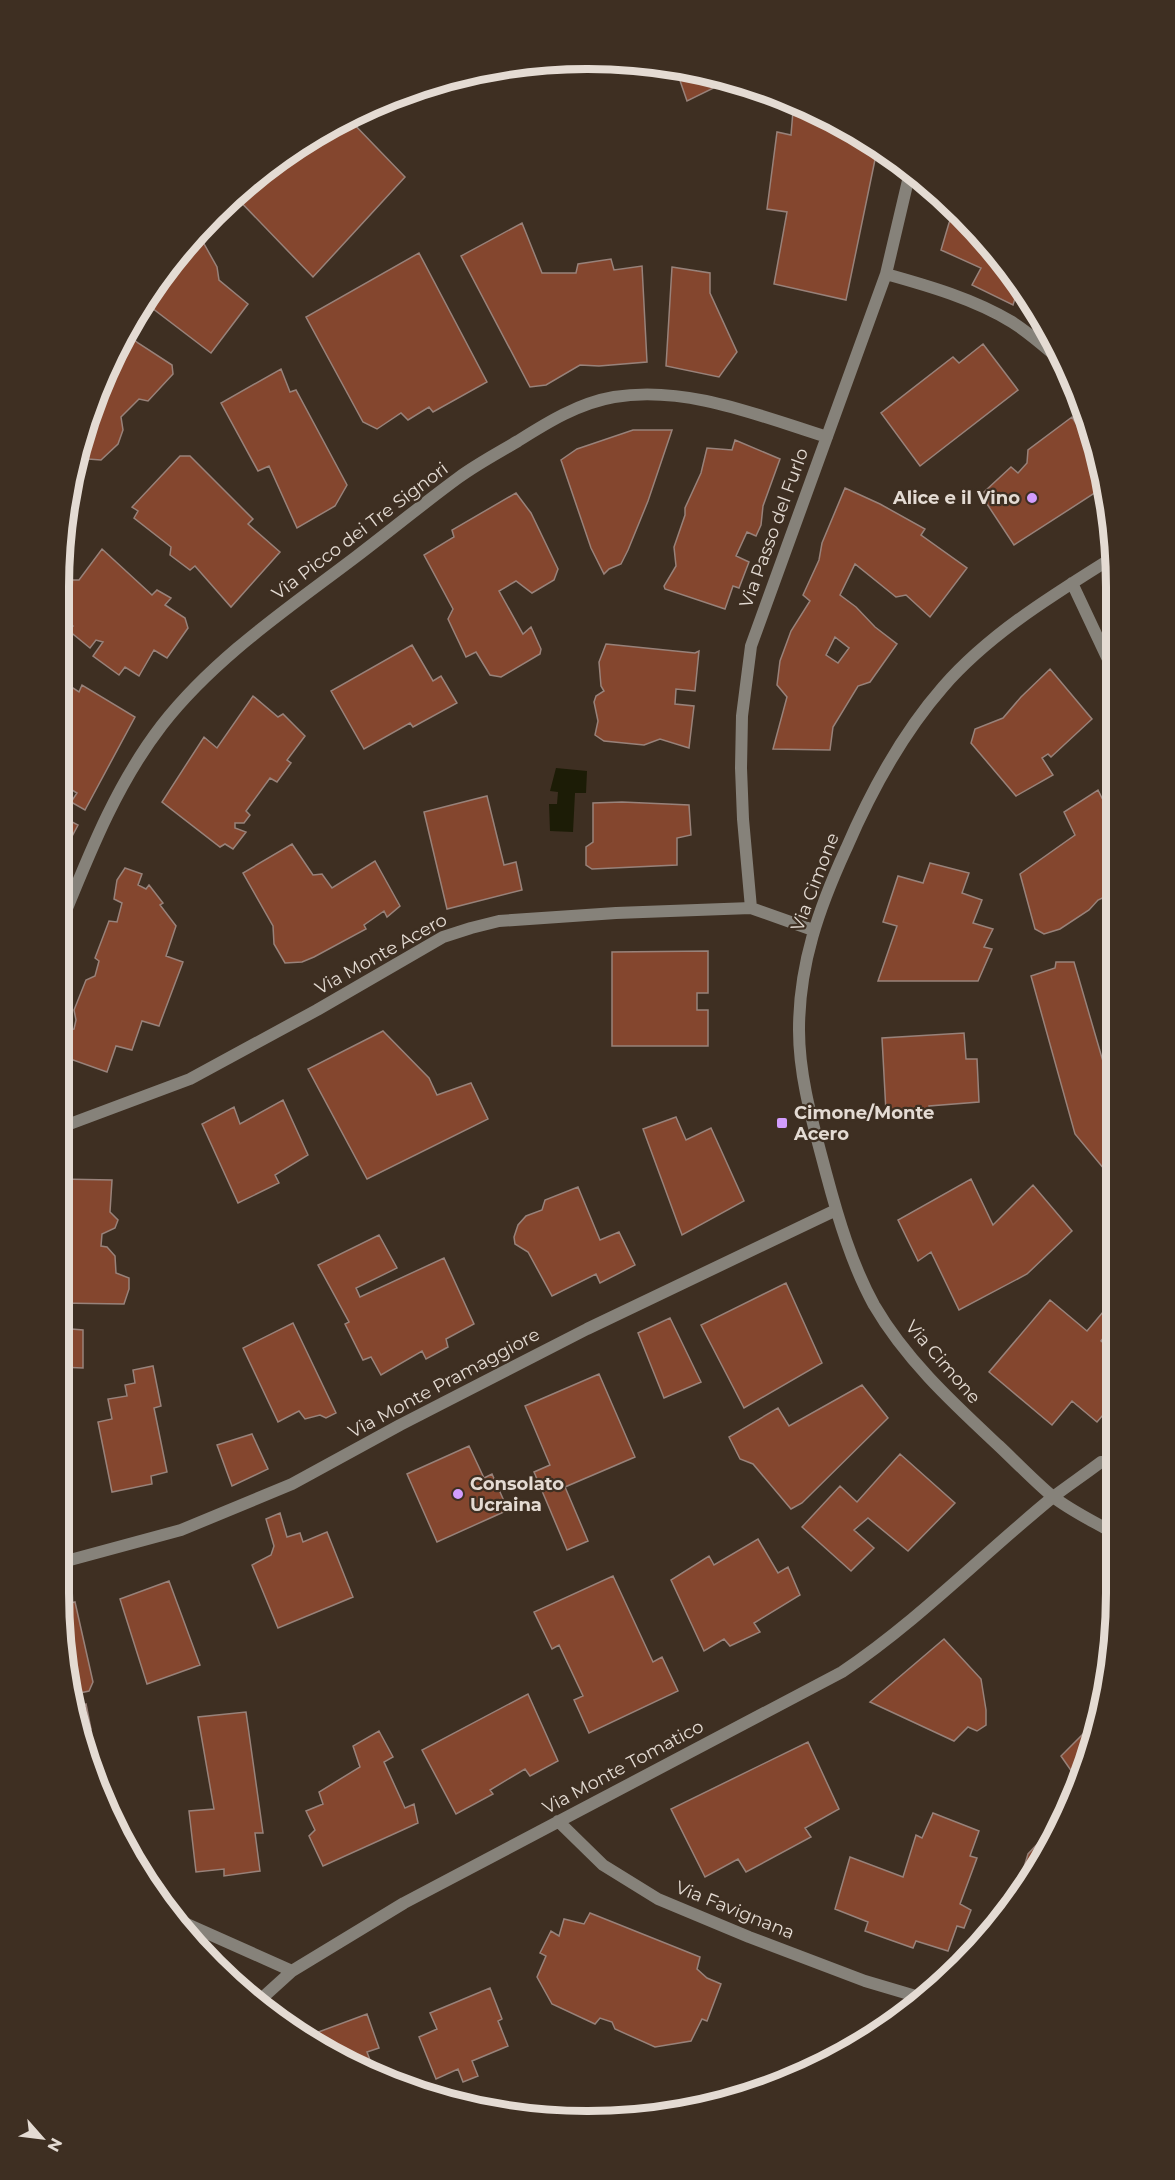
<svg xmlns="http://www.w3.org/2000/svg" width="1175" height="2180" viewBox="0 0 1175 2180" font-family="Montserrat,sans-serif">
<rect width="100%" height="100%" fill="#3e2f22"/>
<path fill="#1c1c06" d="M556,768l31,3 -1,22h-11l-2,39 -23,-1 -1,-27h8l1,-12 -8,-1z"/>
<path fill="#84462e" stroke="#98827a" stroke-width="1.5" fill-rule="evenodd" d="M610,60h12l19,3 -26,9z
M676,69l49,8 7,2 -45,22z
M793,111l34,6 50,33 -31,150 -72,-16 13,-72 -20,-3 10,-77 14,3z
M348,118l57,59 -92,100 -79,-82 89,-66z
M955,210l52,56 12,19 -6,20 -41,-20 9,-17 -40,-18 8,-27z
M522,223l20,50h34l2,-9 33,-5 3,11 28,-4 5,96 -48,4 -19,-1 -34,20 -16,2 -69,-131z
M198,233l19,34 2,13 29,24 -37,49 -59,-45 -5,-8 21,-35z
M419,253l68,129 -54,30 -4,-5 -21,13 -7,-7 -24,16 -14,-7 -57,-105z
M672,267l38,6v20l27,59 -18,25 -53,-11z
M126,333l12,10 34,22 1,9 -25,27 -9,-2 -18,18 2,13 -5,14 -17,16 -13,-1 -11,-9 36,-97z
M983,344l35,46 -98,76 -39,-53 72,-56 6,6z
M281,369l9,23 6,-2 51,95 -12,21 -38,22 -28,-62 -11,5 -37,-68z
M1072,417l22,35 10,35 -90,58 -27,-41 -3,-12 27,-25 7,6 9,-10 1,-13z
M633,430h39l-24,71 -20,49 -7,14 -12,5 -5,5 -13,-26 -30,-88 16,-11z
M735,440l45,19 -17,47 -2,19 -5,11 -9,-4 -11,24 13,6 -10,26 -6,-2 -8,23 -60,-20 -1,-3 12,-20 -2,-19 11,-32v-7l16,-35 6,-25 25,2z
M180,456h10l63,63 -5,5 32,28 -49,55 -36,-41 -5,4 -20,-15 1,-8 -37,-29 4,-7 -6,-4z
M845,488l35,16 45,25 -4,6 46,33 -37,49 -24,-22 -10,2 -41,-33 -15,31 16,12 19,20 22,17 -27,38 -12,4 -25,41 -3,23 -57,-1 14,-52 -10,-12 3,-24 11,-30 19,-30 -7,-6 16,-35 3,-17zM835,637l14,11 -11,15 -12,-8z
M516,493l15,20 27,56 -4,11 -22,13 -16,-12 -17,10 24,43 8,-7 10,22 -1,5 -39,23 -11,-2 -14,-23 -10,5 -18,-38 5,-10 -29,-54 30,-18 -2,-7z
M102,549l50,46 5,-5 14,8 -6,7 20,13 3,10 -21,30 -13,-8 -15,26 -14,-9 -6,8 -26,-19 10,-14 -7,-2 -6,8 -22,-18 5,-4 -13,-9v-16l6,-7 -3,-6 10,-8h6z
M606,644l89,9 4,-2 -4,40 -19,-2 -1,15 19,2 -5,42 -29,-9 -16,6 -40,-4 -9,-6 3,-14 -4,-19 2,-6 8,-5 -3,-5 -2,-24z
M412,645l21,36 8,-5 16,27 -44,24 -3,-4 -46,26 -33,-58z
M1050,669l42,50 -41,38 -3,-3 -6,4 11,17 -37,21 -45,-53 4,-14 28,-11 18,-21z
M59,679l20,13 3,-7 53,32 -50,93 -14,-8 6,-9 -18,-11z
M253,696l25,21 5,-3 22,22 -18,24 4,3 -14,19 -7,-4 -24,33 4,4 -6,8h-9v5l11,4 -13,17 -8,-5 -5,3 -58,-45 42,-65 13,11z
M1098,790l4,8 11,-8v103l-15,7 -9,10 -29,19 -16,5 -9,-5 -15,-55 55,-39 -11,-23z
M487,796l17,69 12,-3 6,28 -75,19 -23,-97z
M622,802l67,3 2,30 -14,3v27l-85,4 -6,-4v-18l7,-5v-39z
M59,815l19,10 -16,30 -3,-1z
M292,844l21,31 9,-1 10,14 43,-27 25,45 -13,11 -3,-6 -20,14 2,4 -52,28 -12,5 -17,1 -11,-19 -1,-18 -30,-53z
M930,863l39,10 -7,20 20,7 -9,23 20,6 -9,18 8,2 -14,32h-100l19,-55 -14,-4 15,-46 25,7z
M125,868l17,6 -4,11 8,4 3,-4 14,18 -3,2 16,21 -10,30 17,6 -24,64 -17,-5 -10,29 -16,-4 -9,26 -48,-17v-9l7,-16 8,-1 2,-9 -2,-10 12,-30 9,-4 4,-15 -4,-3 14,-37 8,1 5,-19 -8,-4 3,-19z
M708,951v42h-11v17h11v36h-96v-94z
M1056,962h18l40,137v82l-39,-47 -44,-158 24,-8z
M383,1031l46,47 8,17 34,-12 17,36 -121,60 -59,-110z
M964,1033l2,26h11l2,43 -50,4 1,11 -16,1v-7l-28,1 -4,-74z
M283,1100l25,55 -33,20 4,8 -41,20 -36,-79 32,-17 6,17z
M676,1117l10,23 25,-12 33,73 -62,34 -39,-106z
M59,1179l53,1 -2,32 8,8 -3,8 -13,6 -1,12 6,1 8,9 1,17 13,5v11l-5,15 -65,-1z
M971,1179l22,46 40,-40 39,46 -45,43 -68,36 -28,-58 -13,9 -20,-41z
M578,1187l22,53 19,-8 16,33 -35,18 -4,-9 -44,22 -24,-44 -13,-8 -1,-7 4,-12 8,-9 16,-6 3,-10z
M379,1235l18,33 -41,20 4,9 84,-39 30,66 -28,15 2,8 -22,12 -4,-8 -41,24 -10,-18 -8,3 -18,-36 4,-2 -31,-57z
M786,1283l36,80 -78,45 -43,-83z
M1050,1300l37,31 16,-19 11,9v4l-13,16 14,12v48l-18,21 -25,-21 -20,24 -63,-53z
M670,1318l31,64 -37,16 -26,-65z
M293,1323l43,90 -10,5 -6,-3 -15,4 -6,-8 -21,11 -35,-74z
M59,1328l24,2v38l-24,-1z
M153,1366l8,40 -7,2 13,64 -16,4 1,8 -40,8 -14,-70 14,-3 -4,-20 19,-3 -2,-11 10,-2 -2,-13z
M599,1374l36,83 -70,30 23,54 -21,9 -33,-78 16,-7 -25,-59z
M862,1385l26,33 -86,85 -11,6 -38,-45 -13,-5 -11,-22 49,-29 11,18z
M59,1411h3l8,105 -11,1z
M252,1434l16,35 -36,17 -15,-41z
M469,1446l15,32 8,-4 16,36 -71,32 -30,-68z
M900,1454l55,49 -47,48 -40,-33 -14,12 20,18 -23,23 -49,-44 38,-41 17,16z
M280,1513l7,24 13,-4 3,9 24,-10 26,65 -75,31 -26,-63 19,-10 3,-9 -8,-27z
M758,1539l20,34 10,-6 12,28 -46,28 6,9 -30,14 -6,-7 -20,12 -33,-71 38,-24 5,9z
M613,1576l40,86 9,-5 16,34 -89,42 -15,-33 9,-4 -24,-51 -7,4 -18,-37z
M169,1581l31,84 -53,19 -27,-85z
M75,1602l18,80 -4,9 -14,3 -14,-89z
M944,1639l37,40 5,31v15l-9,6 -9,-4 -14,14 -84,-39z
M528,1694l30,67 -28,15 -5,-7 -35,21 3,4 -37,20 -34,-64z
M86,1704l5,25 -9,3 -5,-25z
M246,1712l17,121h-8l5,38 -36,5v-7l-28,3 -7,-61 25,-2 -16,-92z
M1101,1716l-2,13 -20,53 -18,-26z
M379,1731l14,26 -9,5 21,46 9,-4 4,19 -95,43 -14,-30 6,-6 -9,-19 17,-7 -4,-12 41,-25 -7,-21z
M808,1742l31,67 -34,19 6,9 -65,35 -8,-13 -33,18 -34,-68z
M933,1813l46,18 -9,25 7,2 -17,46 11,6 -7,18 -7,-2 -9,25 -32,-10 -3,7 -48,-17 3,-9 -33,-13 15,-52 53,20 13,-42 6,3z
M1045,1836l8,3 -26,36 -5,-1 6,-20z
M590,1913l110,44 -3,12 10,9 14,6 -14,37 -5,-2 -11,22 -36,6 -40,-18 -3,-7 -12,-4 -5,6 -43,-20 -15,-27 9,-21 -6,-3 11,-22 8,5 5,-17 20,5z
M490,1988l12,31 -4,2 10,25 -36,15 6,15 -15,6 -5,-13 -22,10 -17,-42 18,-8 -7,-16z
M367,2014l12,34 -12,4 6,16 -68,-31z"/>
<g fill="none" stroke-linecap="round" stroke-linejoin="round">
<path stroke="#86827a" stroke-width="12" d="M886,274c43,12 88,25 126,48 19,12 35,27 52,41
M1112,558c-59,37 -123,76 -169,129 -42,48 -72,104 -97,162 -27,59 -47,115 -47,181 0,49 15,97 27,143 12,45 26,92 48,132 32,55 79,98 125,141 18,17 35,35 53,50 19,15 43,26 63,38
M1072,583l40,85
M751,908l-8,-89 -2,-51 1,-52 9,-70 135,-372 24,-102
M59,928c29,-71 56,-142 103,-203 53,-68 128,-118 195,-169 34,-26 67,-53 101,-78 19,-14 40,-25 60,-37 30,-19 61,-38 96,-44 72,-12 146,19 213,40
M59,1128l131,-49 127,-69 126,-73 28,-9 28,-7 117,-8 135,-5 62,22
M59,1563l122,-33 111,-46 108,-59 187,-96 249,-119
M558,1821l45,44 55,34 91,38 116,44 54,16
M171,1917l121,54
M260,2000l32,-29 112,-68 438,-231c76,-51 140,-117 211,-175 16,-12 32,-23 48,-35"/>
</g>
<g fill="#d29dfd" stroke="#3e2f22" stroke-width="2">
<circle cx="1032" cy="498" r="6"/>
<rect x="776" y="1117" width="12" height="12" rx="3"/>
<circle cx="458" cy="1494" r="6"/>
</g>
<g text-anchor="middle" stroke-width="4.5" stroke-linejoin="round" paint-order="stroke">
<g font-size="18" font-weight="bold" fill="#e4dbd3" stroke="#3e2f22" text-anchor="start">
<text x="1020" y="504" text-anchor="end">Alice e il Vino</text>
<text x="794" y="1119">Cimone/Monte<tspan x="794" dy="21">Acero</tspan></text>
<text x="470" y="1490">Consolato<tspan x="470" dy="21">Ucraina</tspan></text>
</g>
<g font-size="18" fill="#e4dbd3" stroke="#3e2f22">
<text transform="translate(774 528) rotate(-70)" y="6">Via Passo del Furlo</text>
<text transform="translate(360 531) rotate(-37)" y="6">Via Picco dei Tre Signori</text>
<text transform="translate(815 882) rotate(-69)" y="6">Via Cimone</text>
<text transform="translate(381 954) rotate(-29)" y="6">Via Monte Acero</text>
<text transform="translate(943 1362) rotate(49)" y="6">Via Cimone</text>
<text transform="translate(444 1383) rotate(-28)" y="6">Via Monte Pramaggiore</text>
<text transform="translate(623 1767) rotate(-28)" y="6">Via Monte Tomatico</text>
<text transform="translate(735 1910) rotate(22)" y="6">Via Favignana</text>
</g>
</g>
<path d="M0 0H1175V2180H0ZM587 69H588A518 518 0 0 1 1106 587V1593A518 518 0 0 1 588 2111H587A518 518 0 0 1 69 1593V587A518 518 0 0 1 587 69Z" fill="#3e2f22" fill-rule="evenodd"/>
<path fill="none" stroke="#e4dbd3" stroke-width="8" d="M587 69H588A518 518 0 0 1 1106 587V1593A518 518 0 0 1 588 2111H587A518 518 0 0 1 69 1593V587A518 518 0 0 1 587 69Z"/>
<g transform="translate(42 2138) rotate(118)" stroke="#3e2f22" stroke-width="4.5" paint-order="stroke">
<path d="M0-4.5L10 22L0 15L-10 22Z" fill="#e4dbd3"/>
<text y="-9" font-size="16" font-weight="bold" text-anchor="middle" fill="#e4dbd3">N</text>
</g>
</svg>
